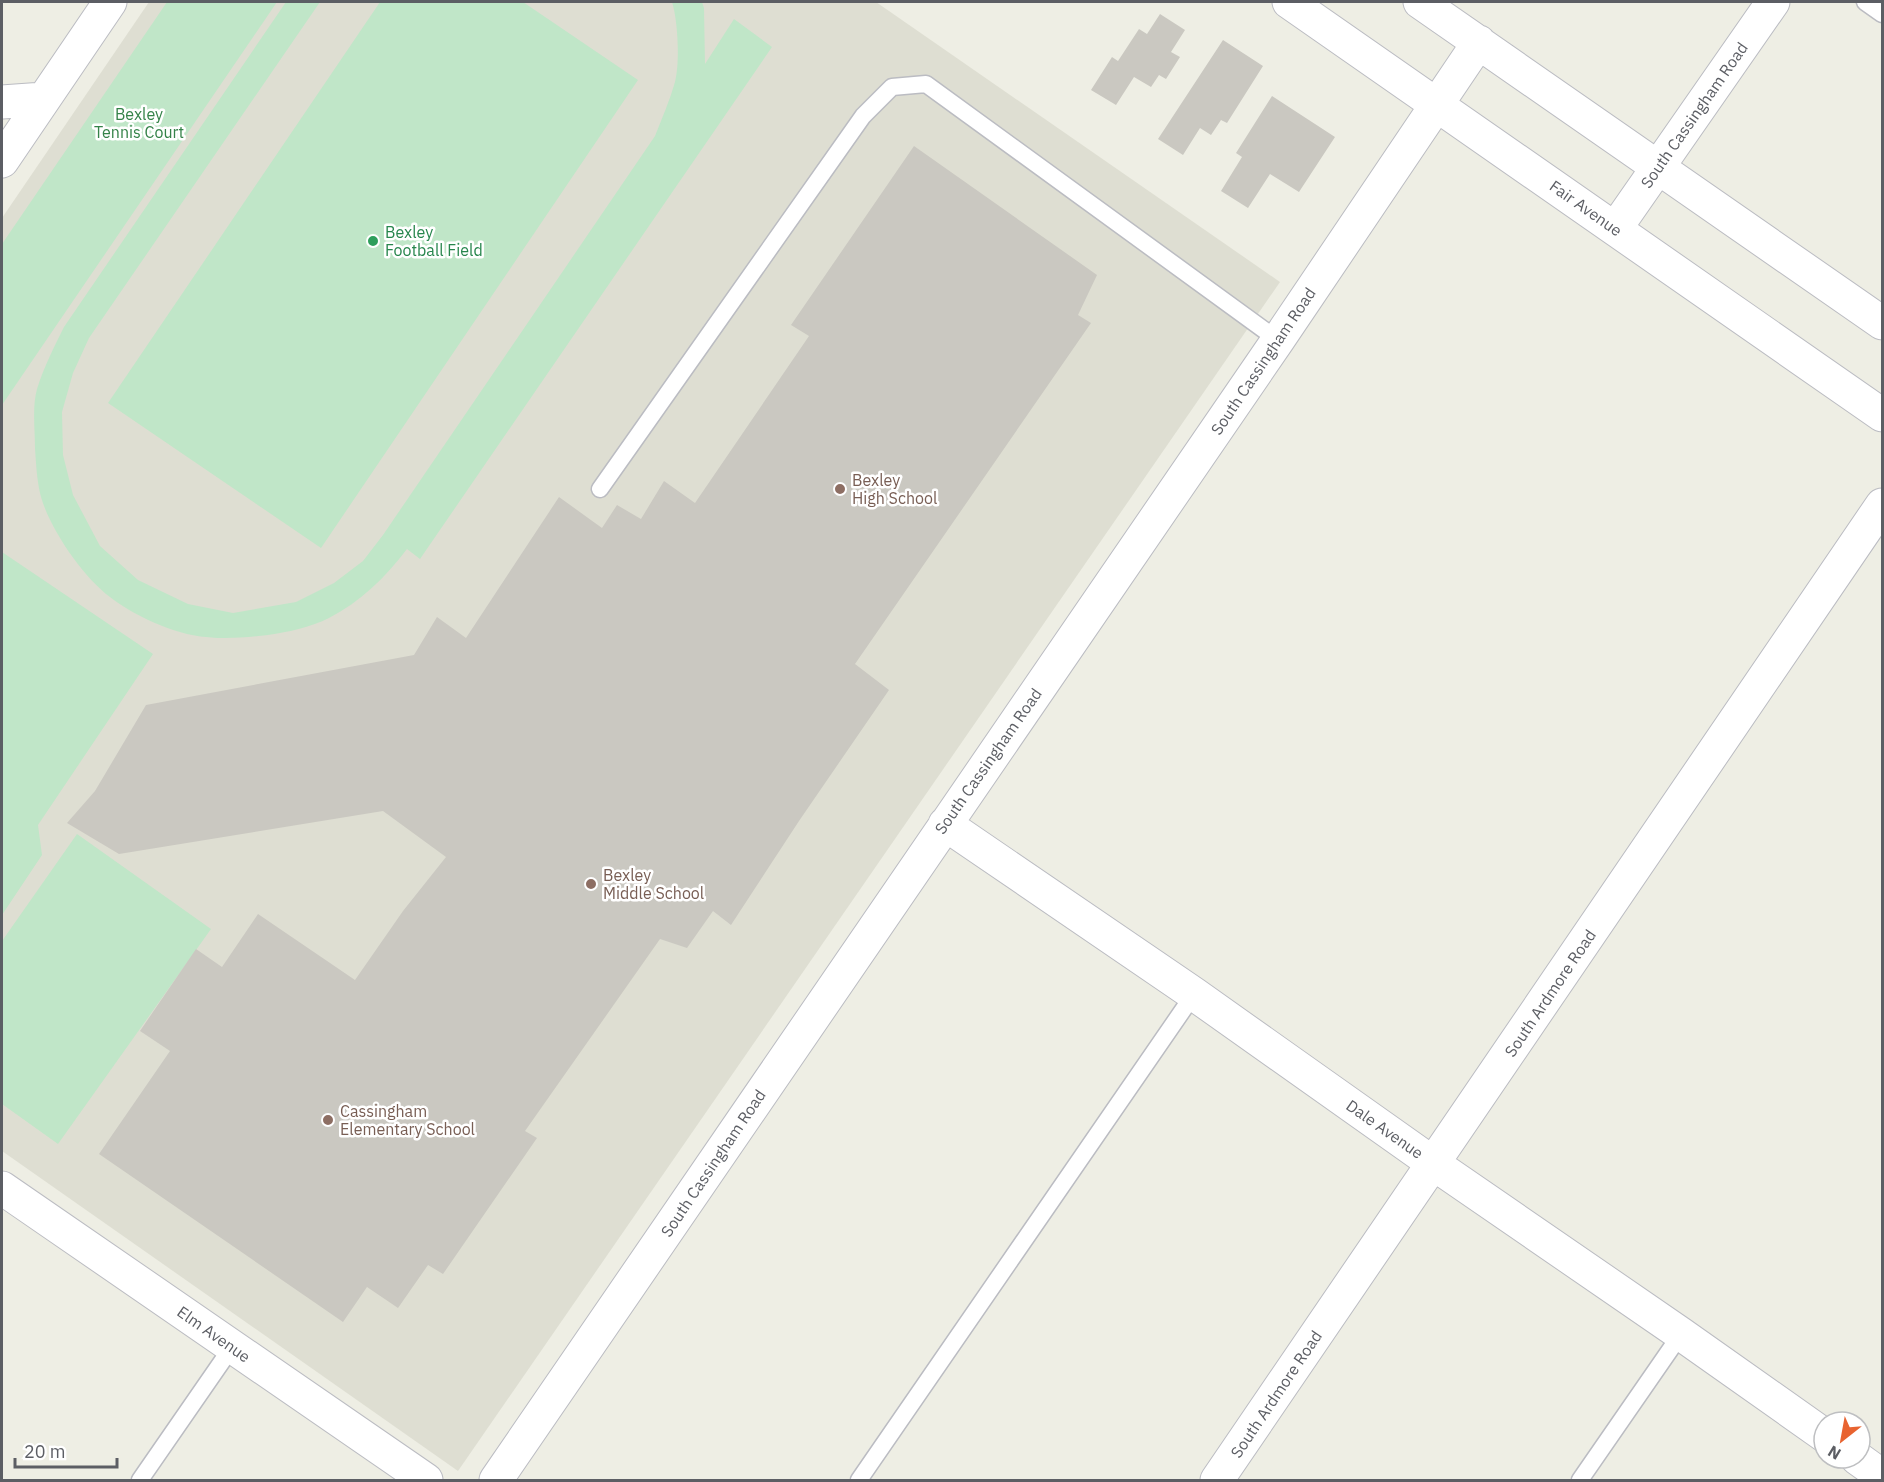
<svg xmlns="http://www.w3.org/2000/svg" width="1884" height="1482" viewBox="0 0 1884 1482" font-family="'IBM Plex Sans',sans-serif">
<rect width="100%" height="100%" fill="#eeeee4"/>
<path fill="#deded2" d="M149,2h727l404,280 -822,1189 -456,-320v-933z"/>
<path fill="#c0e6c8" d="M167,2h110l-275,403v-161z
M286,2h34l-231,336 -16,35 -11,39 1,43 10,40 27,51 38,34 50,24 45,9 63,-11 38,-19 29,-22 20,-26 272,-399c7,-18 15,-36 20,-54 5,-20 3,-61 -3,-80h30l2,6 1,56 29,-45 38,28 -352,512 -13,-10c-21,28 -47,53 -78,69 -18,9 -40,14 -61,17 -25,3 -51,5 -76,0 -26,-5 -62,-22 -82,-38 -27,-20 -60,-68 -69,-100 -4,-15 -5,-33 -6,-49 0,-19 -3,-41 2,-59 7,-22 17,-42 27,-62z
M380,2h143l115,78 -317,468 -213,-145z
M2,552l151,102 -115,171 4,30 -40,60z
M77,834l134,95 -153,215 -56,-40v-163z"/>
<path fill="#cac8c1" d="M1160,14l25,16 -14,22 9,5 -14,22 -7,-4 -8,12 -17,-10 -18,28 -25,-15 21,-33 6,4 21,-32 8,5z
M1223,40l40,26 -36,57 -6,-3 -10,15 -11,-7 -17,27 -25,-16z
M1272,96l63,41 -36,55 -29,-18 -22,34 -27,-17 21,-34 -6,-4z
M914,146l183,129 -19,40 13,8 -236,341 34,26 -90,131 -68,104 -18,-14 -26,37 -27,-9 -135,192 12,7 -94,136 -15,-9 -30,43 -31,-21 -24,35 -244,-168 71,-103 -30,-20 56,-82 26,18 36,-53 97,66 48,-69 43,-54 -63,-46 -264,43 -52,-31 28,-32 51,-86 268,-50 23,-38 29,21 93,-141 43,31 15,-23 24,14 23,-38 31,22 114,-167 -18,-11z"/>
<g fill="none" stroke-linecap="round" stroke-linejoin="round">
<defs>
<path id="service" d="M1865,2l17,12
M600,489l263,-373 29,-29 34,-3 352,256
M140,1480l92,-133
M859,1480l335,-486
M1580,1480l101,-146"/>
<path id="minor" d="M1289,2l593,413
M1420,2l462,321
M2,102l42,-3
M2,161l108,-159
M1615,229l158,-227
M945,824l249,170 240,170 247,170 143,101
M2,1188l424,292
M1857,1458l25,18
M496,1480l782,-1140 201,-298
M1217,1480l665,-975"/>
</defs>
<use href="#service" stroke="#bbbcc2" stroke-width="19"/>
<use href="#minor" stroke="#bbbcc2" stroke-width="35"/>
<use href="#service" stroke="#fff" stroke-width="16"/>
<use href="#minor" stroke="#fff" stroke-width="33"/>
</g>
<circle fill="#2e9e5b" stroke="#fff" stroke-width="2" cx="373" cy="241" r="6"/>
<g fill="#8d6e63" stroke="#fff" stroke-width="2">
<circle cx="840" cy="489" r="6"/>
<circle cx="591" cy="884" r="6"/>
<circle cx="328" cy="1120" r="6"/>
</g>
<g text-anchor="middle" stroke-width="5" stroke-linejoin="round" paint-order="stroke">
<g font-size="16" fill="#348248" stroke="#fff">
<text x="139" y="120">Bexley<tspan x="139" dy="18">Tennis Court</tspan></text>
</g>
<g font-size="16" fill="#5c5e64" stroke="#fff">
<text transform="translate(1694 115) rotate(-55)" y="6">South Cassingham Road</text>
<text transform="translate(1586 208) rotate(35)" y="6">Fair Avenue</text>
<text transform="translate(1263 361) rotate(-56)" y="6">South Cassingham Road</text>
<text transform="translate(988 761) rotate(-55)" y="6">South Cassingham Road</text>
<text transform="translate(1550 993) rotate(-56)" y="6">South Ardmore Road</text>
<text transform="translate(1385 1129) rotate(35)" y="6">Dale Avenue</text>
<text transform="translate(713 1163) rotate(-56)" y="6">South Cassingham Road</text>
<text transform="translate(214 1334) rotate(35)" y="6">Elm Avenue</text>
<text transform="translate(1276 1394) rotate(-56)" y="6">South Ardmore Road</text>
</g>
<g font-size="16" fill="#27864d" stroke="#fff" text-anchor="start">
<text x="385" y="238">Bexley<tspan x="385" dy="18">Football Field</tspan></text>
</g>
<g font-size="16" fill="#785e54" stroke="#fff" text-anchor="start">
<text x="852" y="486">Bexley<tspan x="852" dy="18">High School</tspan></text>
<text x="603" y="881">Bexley<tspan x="603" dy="18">Middle School</tspan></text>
<text x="340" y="1117">Cassingham<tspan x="340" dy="18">Elementary School</tspan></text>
</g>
</g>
<rect width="1884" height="1482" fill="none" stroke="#5c5e64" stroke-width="6"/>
<g transform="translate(1842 1440) rotate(211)"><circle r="28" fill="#ffffff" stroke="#bebfc1" stroke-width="1.5"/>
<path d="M0-4.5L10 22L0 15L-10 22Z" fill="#e86330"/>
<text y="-9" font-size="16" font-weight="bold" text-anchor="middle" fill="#5c5e64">N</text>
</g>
<path d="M15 1458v9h102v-9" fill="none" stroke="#5c5e64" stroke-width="3"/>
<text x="24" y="1458" font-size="18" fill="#5c5e64" stroke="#ffffff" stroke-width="4.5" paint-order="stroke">20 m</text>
</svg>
